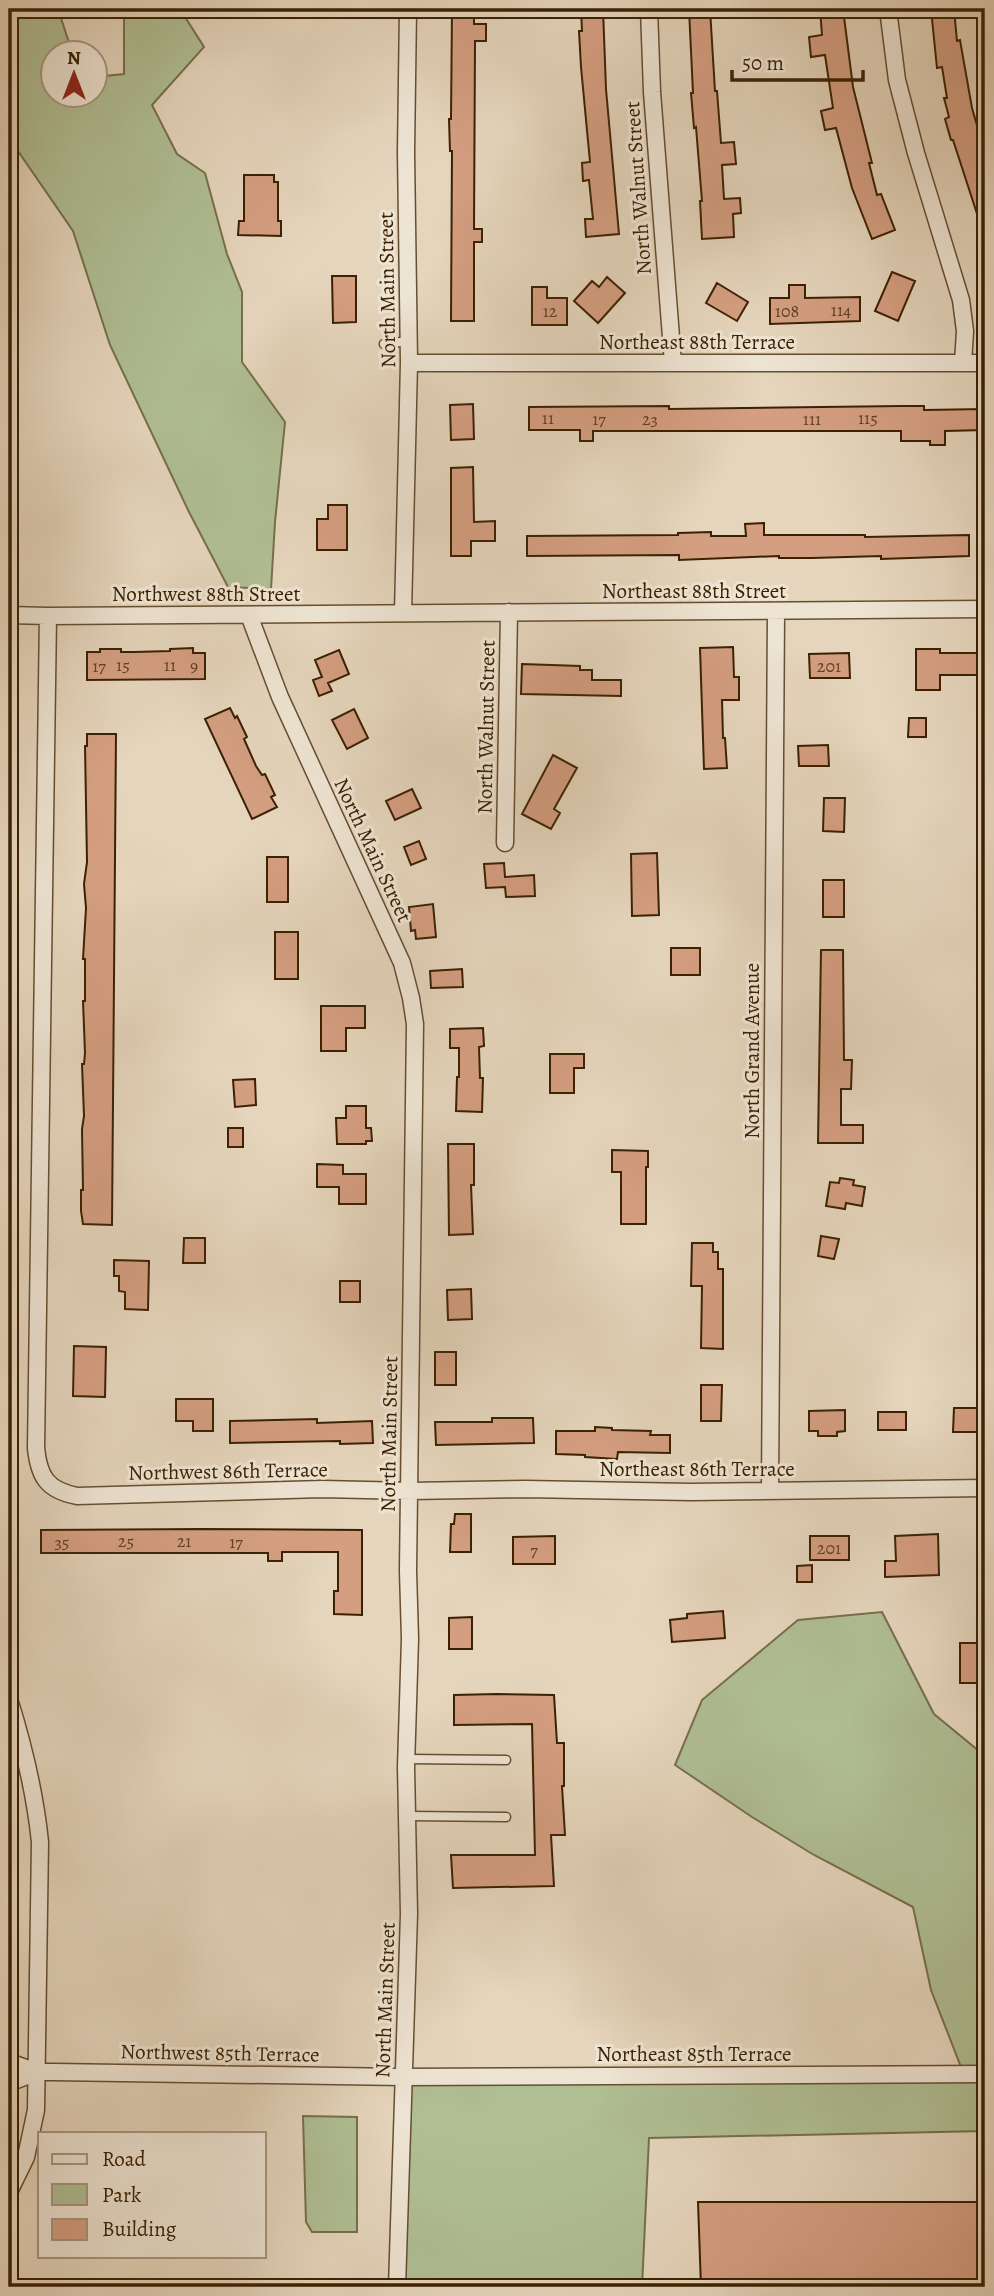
<svg xmlns="http://www.w3.org/2000/svg" width="994" height="2296" viewBox="0 0 994 2296" font-family="Alegreya,serif">
<rect width="100%" height="100%" fill="#e5d5bc"/>
<filter id="stains"><feTurbulence type="fractalNoise" baseFrequency=".00286" numOctaves="4"/><feColorMatrix values="0 0 0 0 .2 0 0 0 0 .09 0 0 0 0 .02 0 0 0 .5 -.17"/></filter>
<radialGradient id="worn" r=".72"><stop offset=".6" stop-color="#630" stop-opacity="0"/><stop offset="1" stop-color="#630" stop-opacity=".3"/></radialGradient>
<path fill="#b0be94" stroke="#76704b" stroke-width="2" d="M9,9h49l14,43h-20v42h42l1,-17 29,-3v-65h56l24,38 -52,58 25,49 28,19 22,81 15,38v70l43,60 -10,100 -4,67 -43,-2 -40,-77 -78,-165 -37,-114 -64,-93z
M882,1612l52,102 51,42v311h-24l-30,-77 -18,-83 -99,-52 -62,-38 -77,-52 27,-65 96,-80z
M985,2075v56l-336,7 -7,149h-245l6,-210z
M303,2116l54,1v115h-45l-6,-10z"/>
<path fill="#d49e81" stroke="#3b2102" stroke-width="2" d="M452,9h22v15h12v17h-11l-1,188h8v13h-8v79h-23l1,-170h-2l-1,-32h2z
M581,9h22l3,80 13,145 -33,3 -1,-18h8l-4,-39 -6,1 -1,-18 8,-1 -9,-95 -2,-36h3z
M689,9h21l5,82h2l4,52 13,-1 2,22 -14,1 2,34 16,-1 1,15 -8,1 1,23 -32,2 -2,-38h2l-6,-74 -2,1 -3,-35h2z
M820,9h23l10,78 19,76h-3l8,32 4,-1 14,36 -23,9 -20,-51 -16,-60 -11,2 -4,-19 12,-3 -8,-53 -14,2 -2,-20 13,-2z
M931,9h23l3,32 3,-1 12,68 13,45v76h-3l-29,-89h-2l-6,-21 4,-2 -5,-19h3l-5,-31 -5,1z
M244,175h30v7h4v39h3v15l-43,-1 1,-14h5z
M892,272l23,9 -17,40 -23,-10z
M332,276h24v46l-23,1z
M607,277l18,16 -27,30 -24,-22 18,-20 7,6z
M717,283l31,19 -11,19 -31,-18z
M789,285h16v13l55,-1v24l-90,3v-26h19z
M532,287h15v11h20v27h-35z
M473,404l1,35 -23,1 -1,-35z
M669,406v3l232,-3h23v4l61,-1v21l-40,1v14h-15v-4h-29v-10h-308v10h-13v-11h-51v-23z
M473,467l1,55 21,-1v20h-24v15h-20v-88z
M328,505h19v45h-30v-31h11z
M764,523v12h101v2l104,-2v21l-88,3v-3l-69,2h-33v-2l-100,4v-5l-152,1v-20l151,-1v-2l33,-1v4h35l-1,-12z
M733,647l1,30h5v23h-17l1,38h2l2,30 -23,1 -4,-121z
M193,648v5h12v26l-118,1v-28h13v-3h21v3h13l36,-1v-2z
M916,649h24v4h45v22h-45v15h-24z
M339,650l10,24 -21,9 4,8 -13,5 -6,-16 9,-3 -7,-17z
M849,653l1,25h-40l-1,-24z
M522,664l58,2v4h12v10h29v16l-100,-2z
M230,708l5,10 2,-2 10,21 -3,2 12,27 6,9 3,-1 10,21 -4,2 6,10 -25,12 -47,-100z
M354,709l14,29 -21,11 -15,-29z
M909,718h17v19h-18z
M87,734h29l-4,491 -29,-1 -2,-13v-21h2l-1,-61 2,-13 -2,-52h2l1,-11 -2,-52h2v-42h-2l3,-51 -2,-24 3,-22 -2,-116h2z
M828,745l1,21h-30l-1,-20z
M553,755l24,13 -23,41 6,4 -9,16 -29,-15z
M412,789l9,19 -26,12 -9,-19z
M824,798h21l-1,34 -21,-1z
M419,841l7,18 -15,6 -7,-18z
M657,853l2,62 -27,1 -1,-62z
M267,857h21v45h-21z
M504,863l1,14 29,-2 1,21 -29,1 -1,-10 -19,1 -2,-24z
M823,880h21v37h-21z
M433,904l3,33 -20,2 -1,-9 -4,1 -2,-24z
M275,932h23v47h-23z
M671,948h29v27h-29z
M821,950h22l1,110h8l-1,29h-10v36h22v18h-45z
M462,969l1,18 -32,1 -1,-17z
M321,1006h44v22h-19v23h-25z
M483,1028l1,18 -5,1 1,31h3l-1,34 -26,-1 1,-34h2v-29h-9v-19z
M550,1054h34v14h-10v25h-24z
M255,1079l1,26 -21,2 -2,-27z
M346,1106h20v22h5l1,13h-6v3h-29l-1,-26h10z
M228,1128h15v19h-15z
M448,1144h26v41h-3l2,49 -24,1z
M612,1150l36,1v16h-2v57h-25v-52h-9z
M317,1164l26,1v9h23v30h-27v-17h-22z
M840,1178l14,2 -1,5 12,2 -3,19 -16,-3 -1,6 -19,-3 4,-24 9,1z
M821,1236l18,3 -5,20 -16,-3z
M184,1238h21v25h-22z
M692,1243h21v9h5v17h5v80l-22,-1 1,-62h-11z
M114,1260l35,1 -1,49 -23,-1v-17l-6,-1v-15h-5z
M340,1281h20v21h-20z
M471,1289l1,30 -24,1 -1,-30z
M74,1346l32,1 -1,50 -32,-1z
M435,1352h21v33h-21z
M701,1385h21l-1,36h-20z
M176,1399h37v32h-20v-10h-17z
M954,1408h31v24h-32z
M845,1410v21l-8,1v4h-19v-5h-9v-20z
M878,1412h28v18h-28z
M492,1418h41l1,25 -98,2 -1,-23h57z
M317,1419v4l55,-2 1,22 -33,1v-3l-110,2v-22z
M595,1427l17,1v2l39,1 -1,4h20v18l-52,-1 -1,7 -32,-2v-2l-29,-1v-23h39z
M455,1514h16v38h-21l1,-28h3z
M201,1529l161,1v85l-28,-1v-23h4v-39h-56v9h-14v-8h-227v-23z
M938,1534l1,41 -54,2v-16h11l-1,-25z
M555,1536v28h-42v-27z
M810,1536h39v24h-39z
M812,1565v17h-15v-16z
M723,1611l2,27 -53,4 -2,-22 17,-2v-4z
M472,1617v32h-23v-31z
M960,1643h25v40h-25z
M497,1694l57,1 3,48h7v43h-2l3,49h-14l3,51 -101,2 -2,-33h84l-3,-131 -78,1v-30z
M698,2202h287v85h-284z"/>
<g fill="none" stroke-linecap="round" stroke-linejoin="round">
<defs>
<path id="service" d="M384,344l25,-3
M407,1759l99,1
M408,1816l98,1"/>
<path id="minor" d="M649,9l3,83 21,271
M888,9l9,71 19,73 45,147 4,31 -2,32
M409,363h576
M403,613l6,-250 -3,-211 2,-143
M9,615l39,1 937,-7
M249,615l31,82 122,266 9,35 4,26 -7,547 2,68 -4,128 3,147 -12,373
M48,616l-12,832c3,29 11,42 41,48l245,-7 88,2 115,-2 166,3 294,-4
M505,843l4,-231
M770,1491l6,-880
M9,1699c15,48 26,94 31,143l-4,268 -10,47 -17,35
M9,2062l28,10h16l350,5 582,-3
M9,2083l28,-11"/>
</defs>
<use href="#service" stroke="#664e30" stroke-width="11"/>
<use href="#minor" stroke="#664e30" stroke-width="19"/>
<use href="#service" stroke="#eee4d3" stroke-width="8"/>
<use href="#minor" stroke="#eee4d3" stroke-width="16"/>
</g>
<g text-anchor="middle" stroke-width="6" stroke-linejoin="round" paint-order="stroke">
<g font-size="18" fill="#614022">
<text x="841" y="316">114</text>
<text x="550" y="317">12</text>
<text x="787" y="317">108</text>
<text x="548" y="424">11</text>
<text x="868" y="424">115</text>
<text x="599" y="425">17</text>
<text x="650" y="425">23</text>
<text x="812" y="425">111</text>
<text x="123" y="671">15</text>
<text x="170" y="671">11</text>
<text x="99" y="672">17</text>
<text x="194" y="672">9</text>
<text x="829" y="672">201</text>
<text x="126" y="1547">25</text>
<text x="184" y="1547">21</text>
<text x="62" y="1548">35</text>
<text x="236" y="1548">17</text>
<text x="829" y="1554">201</text>
<text x="534" y="1556">7</text>
</g>
<g font-size="21" fill="#3b2102" stroke="#eee4d3">
<text transform="translate(638 188) rotate(-94)" y="7">North Walnut Street</text>
<text transform="translate(387 290) rotate(-91)" y="7">North Main Street</text>
<text x="697" y="349">Northeast 88th Terrace</text>
<text x="694" y="598">Northeast 88th Street</text>
<text x="206" y="601">Northwest 88th Street</text>
<text transform="translate(486 727) rotate(-89)" y="7">North Walnut Street</text>
<text transform="translate(373 850) rotate(65)" y="7">North Main Street</text>
<text transform="translate(752 1051) rotate(-90)" y="7">North Grand Avenue</text>
<text transform="translate(389 1434) rotate(-89)" y="7">North Main Street</text>
<text x="697" y="1476">Northeast 86th Terrace</text>
<text transform="translate(228 1471) rotate(-1)" y="7">Northwest 86th Terrace</text>
<text transform="translate(385 2000) rotate(-88)" y="7">North Main Street</text>
<text transform="translate(220 2053) rotate(1)" y="7">Northwest 85th Terrace</text>
<text x="694" y="2061">Northeast 85th Terrace</text>
</g>
</g>
<rect width="994" height="2296" fill="none" stroke="#e5d5bc" stroke-width="35"/>
<rect x="10" y="10" width="973" height="2275" fill="none" stroke="#3b2102" stroke-width="3.5"/>
<rect x="18" y="18" width="959" height="2261" fill="none" stroke="#3b2102" stroke-width="2"/>
<rect x="38" y="2132" width="228" height="126" fill="#eee4d3" stroke="#a6967f" stroke-width="2"/>
<rect x="52" y="2154" width="35" height="10" fill="#eee4d3" stroke="#a6967f" stroke-width="2"/>
<text x="102" y="2166" font-size="21" fill="#3b2102">Road</text>
<rect x="52" y="2184" width="35" height="21" fill="#b0be94" stroke="#a6967f" stroke-width="2"/>
<text x="102" y="2202" font-size="21" fill="#3b2102">Park</text>
<rect x="52" y="2219" width="35" height="21" fill="#d49e81" stroke="#a6967f" stroke-width="2"/>
<text x="102" y="2236" font-size="21" fill="#3b2102">Building</text>
<g transform="translate(74 74)"><circle r="33" fill="#eee4d3" stroke="#a6967f" stroke-width="2"/>
<path d="M0-5L12 26L0 18L-12 26Z" fill="#8f2418"/>
<text y="-10" font-size="19" font-weight="bold" text-anchor="middle" fill="#3b2102">N</text>
</g>
<path d="M732 70v10h131v-10" fill="none" stroke="#3b2102" stroke-width="3.5"/>
<text x="742" y="70" font-size="21" fill="#3b2102" stroke="#eee4d3" stroke-width="5" paint-order="stroke">50 m</text>
<rect width="100%" height="100%" filter="url(#stains)"/>
<rect width="100%" height="100%" fill="url(#worn)"/>
</svg>
